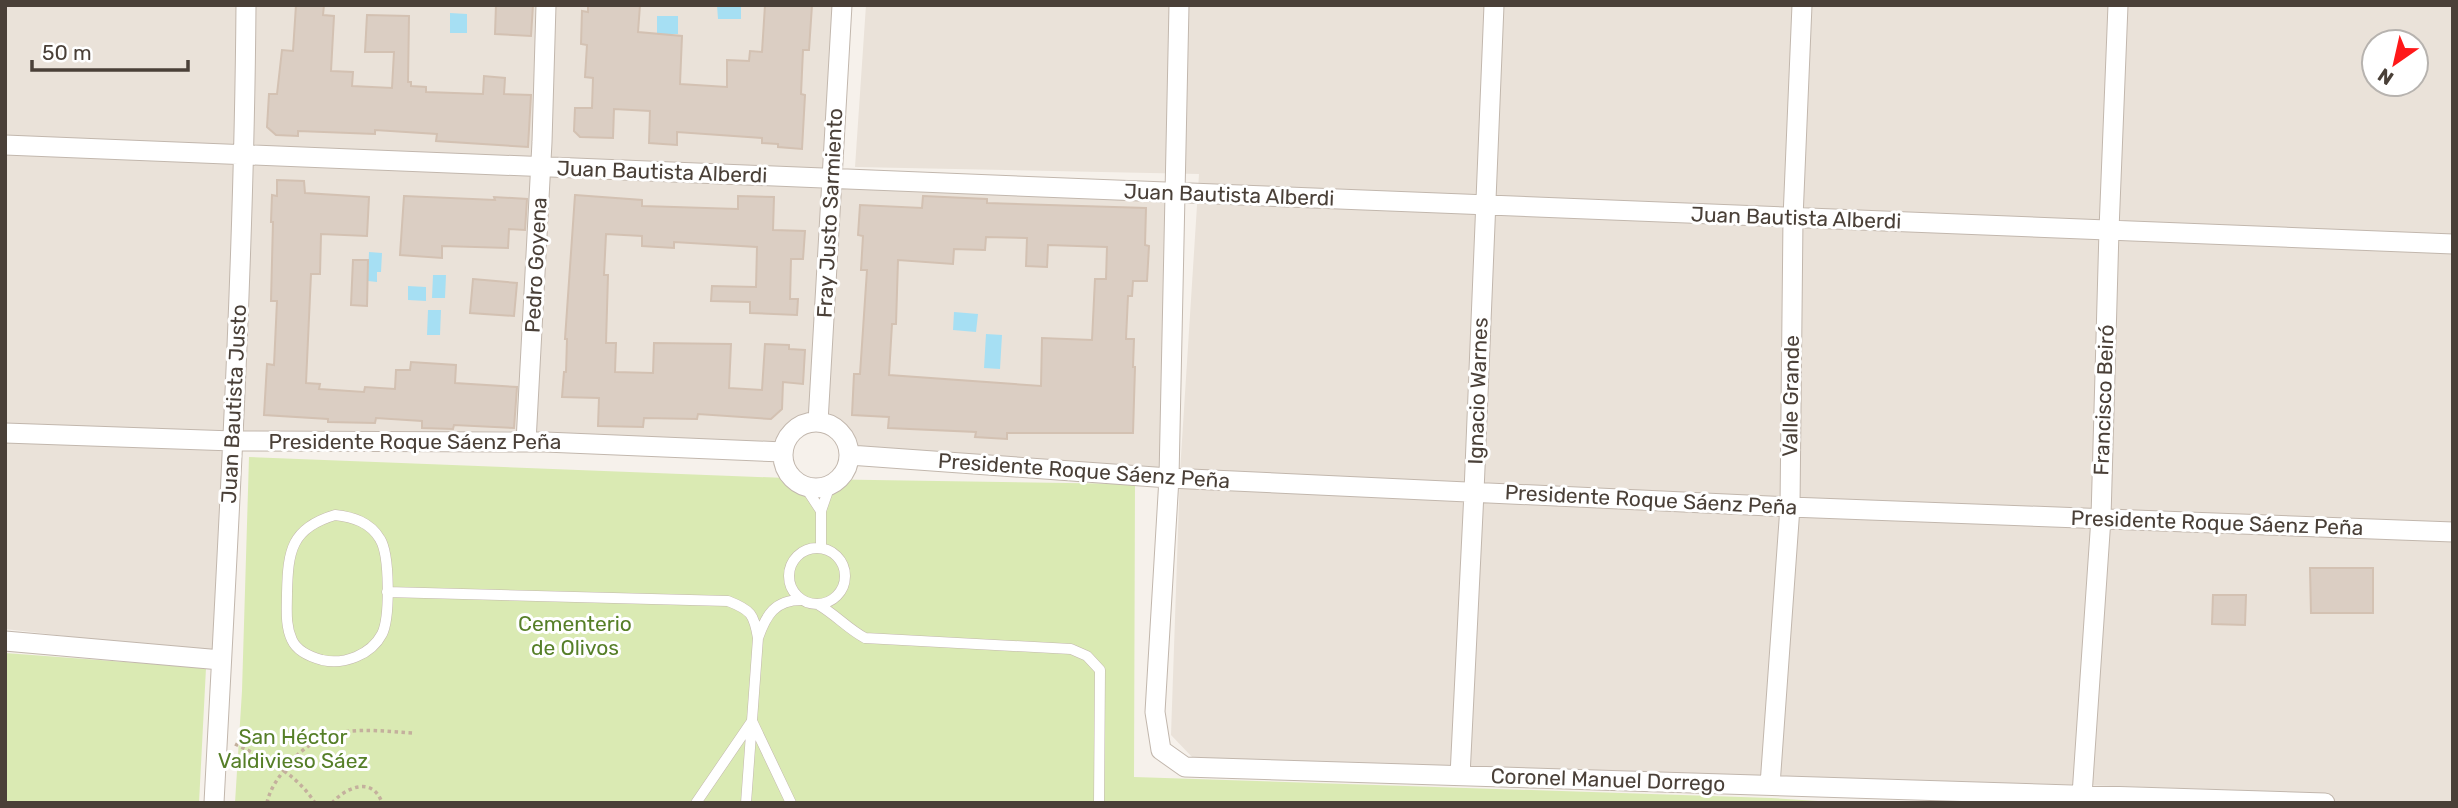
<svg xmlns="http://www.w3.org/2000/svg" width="2458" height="808" viewBox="0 0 2458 808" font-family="Rubik,sans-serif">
<rect width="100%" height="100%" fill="#f6f1eb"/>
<path fill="#eae2d9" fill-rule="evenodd" d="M5,5h537l-20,426 -297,3 -13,219 -207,-24z
M550,5h292l-10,173 345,15 -8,285 -320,-23 -1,-10 -12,-16 -20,-10 -10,1 -11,5 -13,17 -3,7 -251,-7z
M866,5h1587v798h-210l-1,-13 -1049,-32 -22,-23 9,-263 19,-298 -344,-7zM2374,42h42v42h-42z"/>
<path fill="#daeab3" d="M249,457l561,22 325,5 -1,293 637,21 79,5h-1615l7,-112z
M5,653l201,15 -7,135h-194z"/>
<path fill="#a6dff3" d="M717,5h24v14h-23z
M450,13l17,1v19h-17z
M657,16h21v18h-21z
M369,252l13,1 -1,19h-4v10l-9,-1z
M433,275h13l-1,23h-13z
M408,286l18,1v14l-18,-1z
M428,310h13l-1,25h-13z
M954,312l24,2 -2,18 -23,-2z
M986,334l16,1 -2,34 -16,-1z"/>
<path fill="#dbcec3" stroke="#d3c1b2" stroke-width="2" fill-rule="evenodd" d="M296,5h28l-1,10 11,1 -3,55 22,1 -1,14 40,2 2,-36h-29l2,-37 42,1 -1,66h3v4l15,1v5l57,2 1,-18 21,2 -1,16 27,1 -3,52 -92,-6 1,-7 -62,-4v4l-77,-3v5l-22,-1 -9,-8 2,-33h8l5,-44 11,1z
M496,5h37l-2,31 -36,-2z
M588,5h52l-2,27 44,4 -2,48 47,3v-27l22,1 1,-10 12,1 3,-47h47l-3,45h-6l-2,44 4,1 -3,54 -24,-2v-3l-16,-1v-5l-85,-6v13l-28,-2 1,-32 -36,-2 -1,29 -33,-1 -6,-6 1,-23h17l1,-30 -8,-1 2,-32 -6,-1 1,-33 6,1z
M277,180l27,1 1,12 64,4 -2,39 -46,-2 -1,40h-9l-5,109 14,1 -1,5 45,3 1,-5 30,2 1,-19h14l1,-8 45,3 -1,18 62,4 -3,41 -60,-3 -1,4 -31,-1v-7l-46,-3 -1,5 -47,-1v-3l-64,-4 3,-51 7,1 3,-64h-6l2,-79h-2l1,-27 5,1z
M575,195l67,5v6l96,3v-13l36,1 -1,33 32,1 -2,28h-12l-1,40h8l-1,16 -47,-2v-11l-39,-1 1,-15 44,1 1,-40 -83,-5v6l-32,-2v-10l-36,-2 -2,41h4l-2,68h10l-1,29 38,1 1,-30 77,1 -2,44 33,2 3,-46 24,1v4l16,1 -2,34 -20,-2 -1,27 -11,10 -73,-5 -1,5 -53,-1 -1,9 -45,-1 1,-28 -37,-1 2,-25h2l1,-33h-2z
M404,196l91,4 -1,-3 33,2 -2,31 -16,-1 -1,19 -66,-2v12l-42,-3z
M923,196l64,3v4l159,5 -1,37 4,1 -2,35h-14l-1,15h-4l-2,43h8l-1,28h2l-2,66h-126v6l-32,-2 1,-5 -88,-4 1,-11 -37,-2 2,-41h6l7,-104h-6l2,-34 -5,-1 2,-30 62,3zM986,237l41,1 -1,28 21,1 1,-22 59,2 -1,32h-11l-3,61 -50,-2 -1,48 -152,-11 3,-51h4l2,-64 55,4 1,-15 31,1z
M353,260h15l-1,46 -16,-1z
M473,279l44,4 -3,33 -44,-3z
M2310,568h63v45h-62z
M2213,595h33l-1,30 -33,-1z"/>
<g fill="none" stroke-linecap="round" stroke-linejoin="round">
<defs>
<path id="lane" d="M804,485l17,26
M335,515c18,2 35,7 45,24 10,16 10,79 2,95 -11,21 -38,31 -60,26 -11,-3 -25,-9 -30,-20 -7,-15 -5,-31 -5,-47 1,-42 4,-65 48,-78z
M789 576a28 28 0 1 1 56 0a28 28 0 1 1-56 0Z
M821,548v-37l9,-26
M387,592l341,9c23,9 26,13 30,37
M819,605c17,10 29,24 46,33l206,11 16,7 13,14 -1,133
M752,721l39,82
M696,803l56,-82
M746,803l12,-165c8,-23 17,-38 43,-38"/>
<path id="street" d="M1179,5l-10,473 -14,234 6,38 24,17 1140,36
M5,145l2448,99
M818,422l24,-417
M783 455a33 33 0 1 1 66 0a33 33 0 1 1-66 0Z
M5,433l228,8 312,1 238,10
M526,442l16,-300 4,-137
M849,455l320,23 621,29 663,25
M5,641l216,19
M1460,776l14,-284 20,-487
M1770,785l20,-278 3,-289 9,-213
M2082,795l19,-277 8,-288 9,-225
M214,803c14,-266 30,-532 32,-798"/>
</defs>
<use href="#lane" stroke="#c2b7ad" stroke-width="11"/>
<use href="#street" stroke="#c2b7ad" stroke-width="21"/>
<path stroke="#c4b09d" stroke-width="3.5" stroke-dasharray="3.5 3.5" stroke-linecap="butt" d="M235,744c31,15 61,29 80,59
M267,803c3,-15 12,-26 21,-38 36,-43 76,-35 126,-32
M332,803c14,-16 41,-27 50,0"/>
<use href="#lane" stroke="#fff" stroke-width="10"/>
<use href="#street" stroke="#fff" stroke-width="19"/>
</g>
<g text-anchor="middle" stroke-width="6" stroke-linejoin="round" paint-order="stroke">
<g font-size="21" fill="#4a4038" stroke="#fff">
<text transform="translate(662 172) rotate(2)" y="7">Juan Bautista Alberdi</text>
<text transform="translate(1229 195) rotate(2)" y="7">Juan Bautista Alberdi</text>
<text transform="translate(830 213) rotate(-87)" y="7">Fray Justo Sarmiento</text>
<text transform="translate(1796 218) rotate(2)" y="7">Juan Bautista Alberdi</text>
<text transform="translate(536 265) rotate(-87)" y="7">Pedro Goyena</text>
<text transform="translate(1478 391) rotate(-88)" y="7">Ignacio Warnes</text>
<text transform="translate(1791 396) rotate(-89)" y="7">Valle Grande</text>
<text transform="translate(2104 400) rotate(-88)" y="7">Francisco Beiró</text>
<text transform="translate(234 404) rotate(-87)" y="7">Juan Bautista Justo</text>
<text x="415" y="449">Presidente Roque Sáenz Peña</text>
<text transform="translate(1084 471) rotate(4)" y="7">Presidente Roque Sáenz Peña</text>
<text transform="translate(1651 500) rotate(3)" y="7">Presidente Roque Sáenz Peña</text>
<text transform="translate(2217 523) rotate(2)" y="7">Presidente Roque Sáenz Peña</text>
<text transform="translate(1608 780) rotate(2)" y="7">Coronel Manuel Dorrego</text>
</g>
<g font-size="21" fill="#567f28" stroke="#fff">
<text x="575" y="631">Cementerio<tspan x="575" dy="24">de Olivos</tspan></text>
<text x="293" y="744">San Héctor<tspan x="293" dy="24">Valdivieso Sáez</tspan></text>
</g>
</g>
<rect width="2458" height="808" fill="none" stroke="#4a4038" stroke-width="14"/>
<g transform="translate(2395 63) rotate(214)"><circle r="33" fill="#ffffff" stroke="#b7b3af" stroke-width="2"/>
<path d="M0-5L12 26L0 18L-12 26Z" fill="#ff1819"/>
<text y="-10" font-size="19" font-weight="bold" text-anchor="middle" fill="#4a4038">N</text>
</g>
<path d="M32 60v10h156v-10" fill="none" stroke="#4a4038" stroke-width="3.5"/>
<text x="42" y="60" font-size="21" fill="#4a4038" stroke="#ffffff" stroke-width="5" paint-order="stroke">50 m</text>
</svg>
